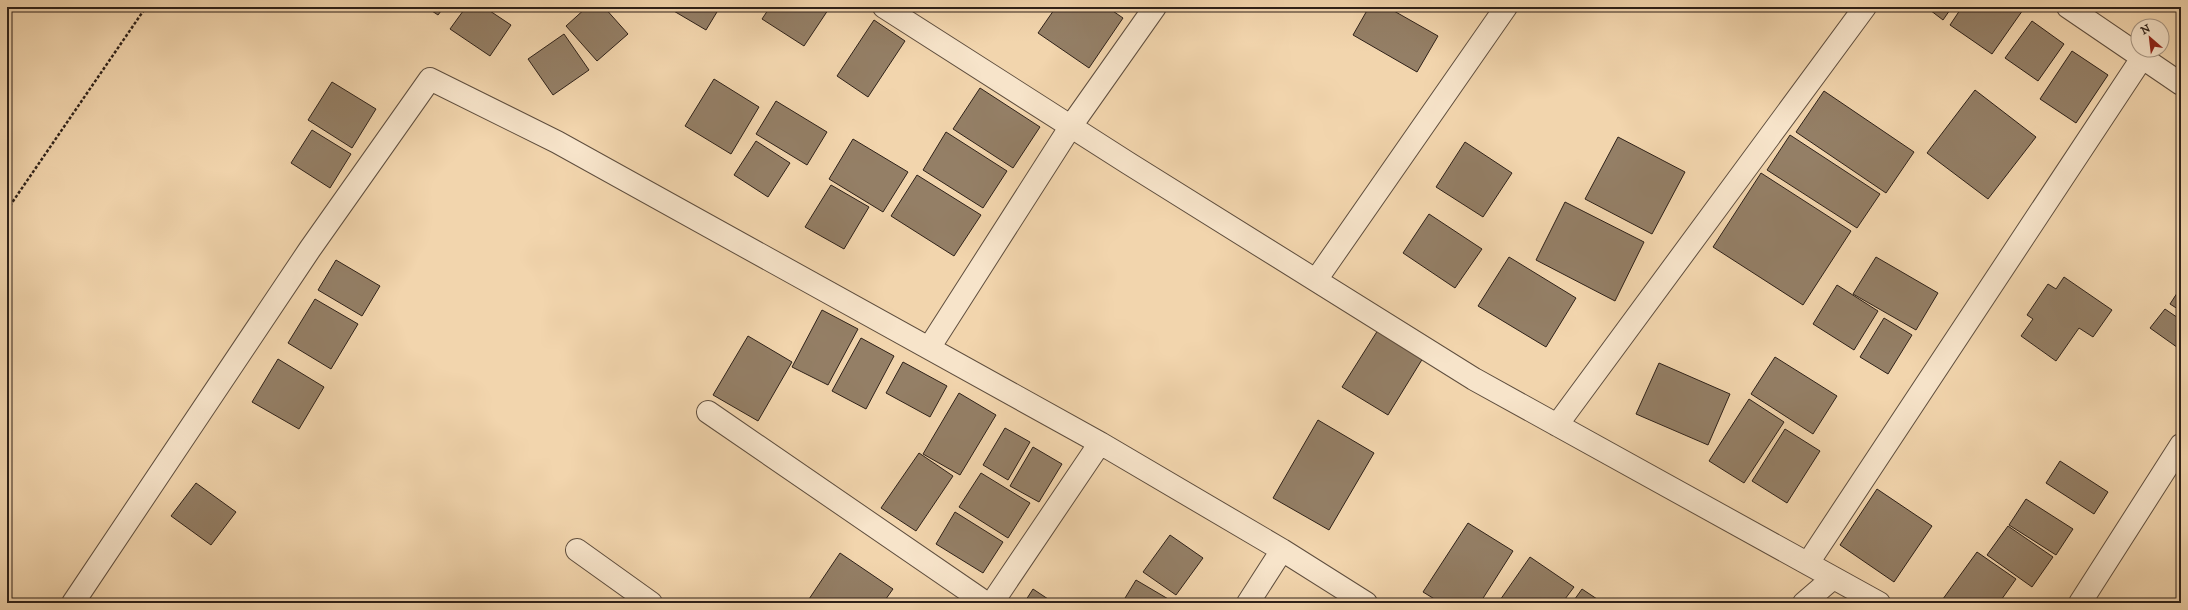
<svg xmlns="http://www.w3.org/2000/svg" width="2188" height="610" viewBox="0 0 2188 610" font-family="'IM FELL DW Pica',serif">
<rect width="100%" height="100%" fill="#f2d5ad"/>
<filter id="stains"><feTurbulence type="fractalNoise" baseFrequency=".005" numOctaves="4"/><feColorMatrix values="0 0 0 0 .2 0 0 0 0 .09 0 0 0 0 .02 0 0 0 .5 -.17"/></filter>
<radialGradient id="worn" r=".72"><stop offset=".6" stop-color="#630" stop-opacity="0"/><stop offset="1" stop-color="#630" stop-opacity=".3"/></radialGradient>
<path fill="#947f66" stroke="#2e2119" d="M426,7h18l-6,8z
M466,7h18l27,18 -21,31 -40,-27z
M587,7h17l24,27 -31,27 -31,-35z
M667,7h53l-14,23z
M770,7h60l-26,39 -42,-27z
M1056,7h51l16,11 -34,50 -51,-35z
M1369,7h18l51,29 -21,36 -64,-37z
M1926,7h26l-9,13z
M1962,7h63l-33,47 -42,-29z
M874,20l31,21 -37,56 -31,-21z
M2032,21l32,23 -26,37 -33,-23z
M564,34l25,36 -36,25 -25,-36z
M2072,51l36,24 -32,48 -36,-24z
M714,79l45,28 -28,47 -46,-28z
M332,82l44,27 -24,39 -44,-28z
M980,88l60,39 -27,41 -60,-39z
M1975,90l61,47 -48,62 -61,-46z
M1824,91l90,61 -28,41 -90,-61z
M776,101l51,31 -20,33 -51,-31z
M312,130l39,24 -21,34 -39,-25z
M946,132l61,39 -24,37 -60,-38z
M1790,135l90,59 -23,34 -90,-58z
M1618,137l67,35 -33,62 -67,-35z
M853,139l55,33 -25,40 -54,-33z
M756,141l34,22 -22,34 -34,-22z
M1465,142l47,31 -29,44 -47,-30z
M1761,173l90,58 -48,74 -90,-58z
M917,175l64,40 -27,41 -63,-40z
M831,185l38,22 -25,42 -39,-22z
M1565,202l79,40 -29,59 -79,-41z
M1429,214l53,35 -27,39 -52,-35z
M1509,257l67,41 -30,49 -68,-41z
M1876,257l62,36 -22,37 -63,-36z
M336,260l44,26 -18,30 -44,-26z
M2064,277l48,33 -19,27 -14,-9 -23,33 -35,-25 12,-17 -6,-4 21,-31 8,5z
M1837,285l41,26 -24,39 -41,-26z
M2181,287v24l-11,-7z
M315,299l43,25 -27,45 -43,-26z
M2165,309l16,11v30l-31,-22z
M822,310l36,19 -30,56 -36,-18z
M1884,318l28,17 -24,39 -28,-17z
M1378,330l45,28 -35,57 -46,-28z
M748,336l44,26 -34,59 -45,-26z
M861,338l33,18 -28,53 -34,-18z
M1775,357l62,39 -24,38 -62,-40z
M278,359l46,28 -25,42 -47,-27z
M903,362l44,24 -17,31 -44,-24z
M1659,363l71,31 -22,51 -72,-31z
M959,393l37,22 -36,60 -37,-21z
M1749,399l35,23 -40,61 -35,-22z
M1318,420l56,33 -45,77 -56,-32z
M1005,428l25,14 -22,38 -25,-15z
M1785,429l35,22 -33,52 -35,-22z
M1033,447l29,17 -23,38 -29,-16z
M919,453l34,23 -37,55 -35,-23z
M2060,461l48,31 -14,22 -48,-31z
M981,473l49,30 -22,35 -49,-31z
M196,483l40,29 -25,33 -40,-29z
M1877,489l55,37 -38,56 -54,-37z
M2026,499l47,30 -17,26 -47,-30z
M955,512l48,30 -20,31 -47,-29z
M1468,523l45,28 -33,52h-39l-18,-11z
M2008,526l45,31 -21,30 -45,-32z
M1170,535l33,23 -27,37 -33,-23z
M1977,552l39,27 -17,24h-59z
M840,553l53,36 -10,14 -76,-1z
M1530,557l44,30 -12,16h-64z
M1136,580l39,23h-53z
M1033,589l21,14h-30z
M1582,589l21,14h-31z"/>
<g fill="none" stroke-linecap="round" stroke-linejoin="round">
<defs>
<path id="minor" d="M884,7l244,156 346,216 405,224
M2068,7l113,77
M1316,280l190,-273
M929,348l142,-222 84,-119
M708,412l278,191
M1557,425l308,-418
M577,550l74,53
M1808,563l334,-505
M73,603l237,-354 120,-170 127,63 543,301 182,107 84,53
M992,603l108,-160
M1248,603l34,-53
M1804,603l29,-25
M2080,603l101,-158"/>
</defs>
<use href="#minor" stroke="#5f4e3e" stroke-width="24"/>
<path stroke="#2e2119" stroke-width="2.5" stroke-dasharray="3 2" stroke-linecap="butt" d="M7,210l139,-203"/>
<use href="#minor" stroke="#f7e4ca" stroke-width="22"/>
</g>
<rect width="2188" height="610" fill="none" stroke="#f2d5ad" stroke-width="24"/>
<rect x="8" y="8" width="2172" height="594" fill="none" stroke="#2e2119" stroke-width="2"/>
<rect x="12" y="12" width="2164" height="586" fill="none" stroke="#2e2119"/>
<g transform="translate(2150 38) rotate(332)"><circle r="19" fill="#f7e4ca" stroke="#a79683"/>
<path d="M0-3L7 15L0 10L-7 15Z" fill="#8f2418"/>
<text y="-6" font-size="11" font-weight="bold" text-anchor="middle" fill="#2e2119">N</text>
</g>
<rect width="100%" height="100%" filter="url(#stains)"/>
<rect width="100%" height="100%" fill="url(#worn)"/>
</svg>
